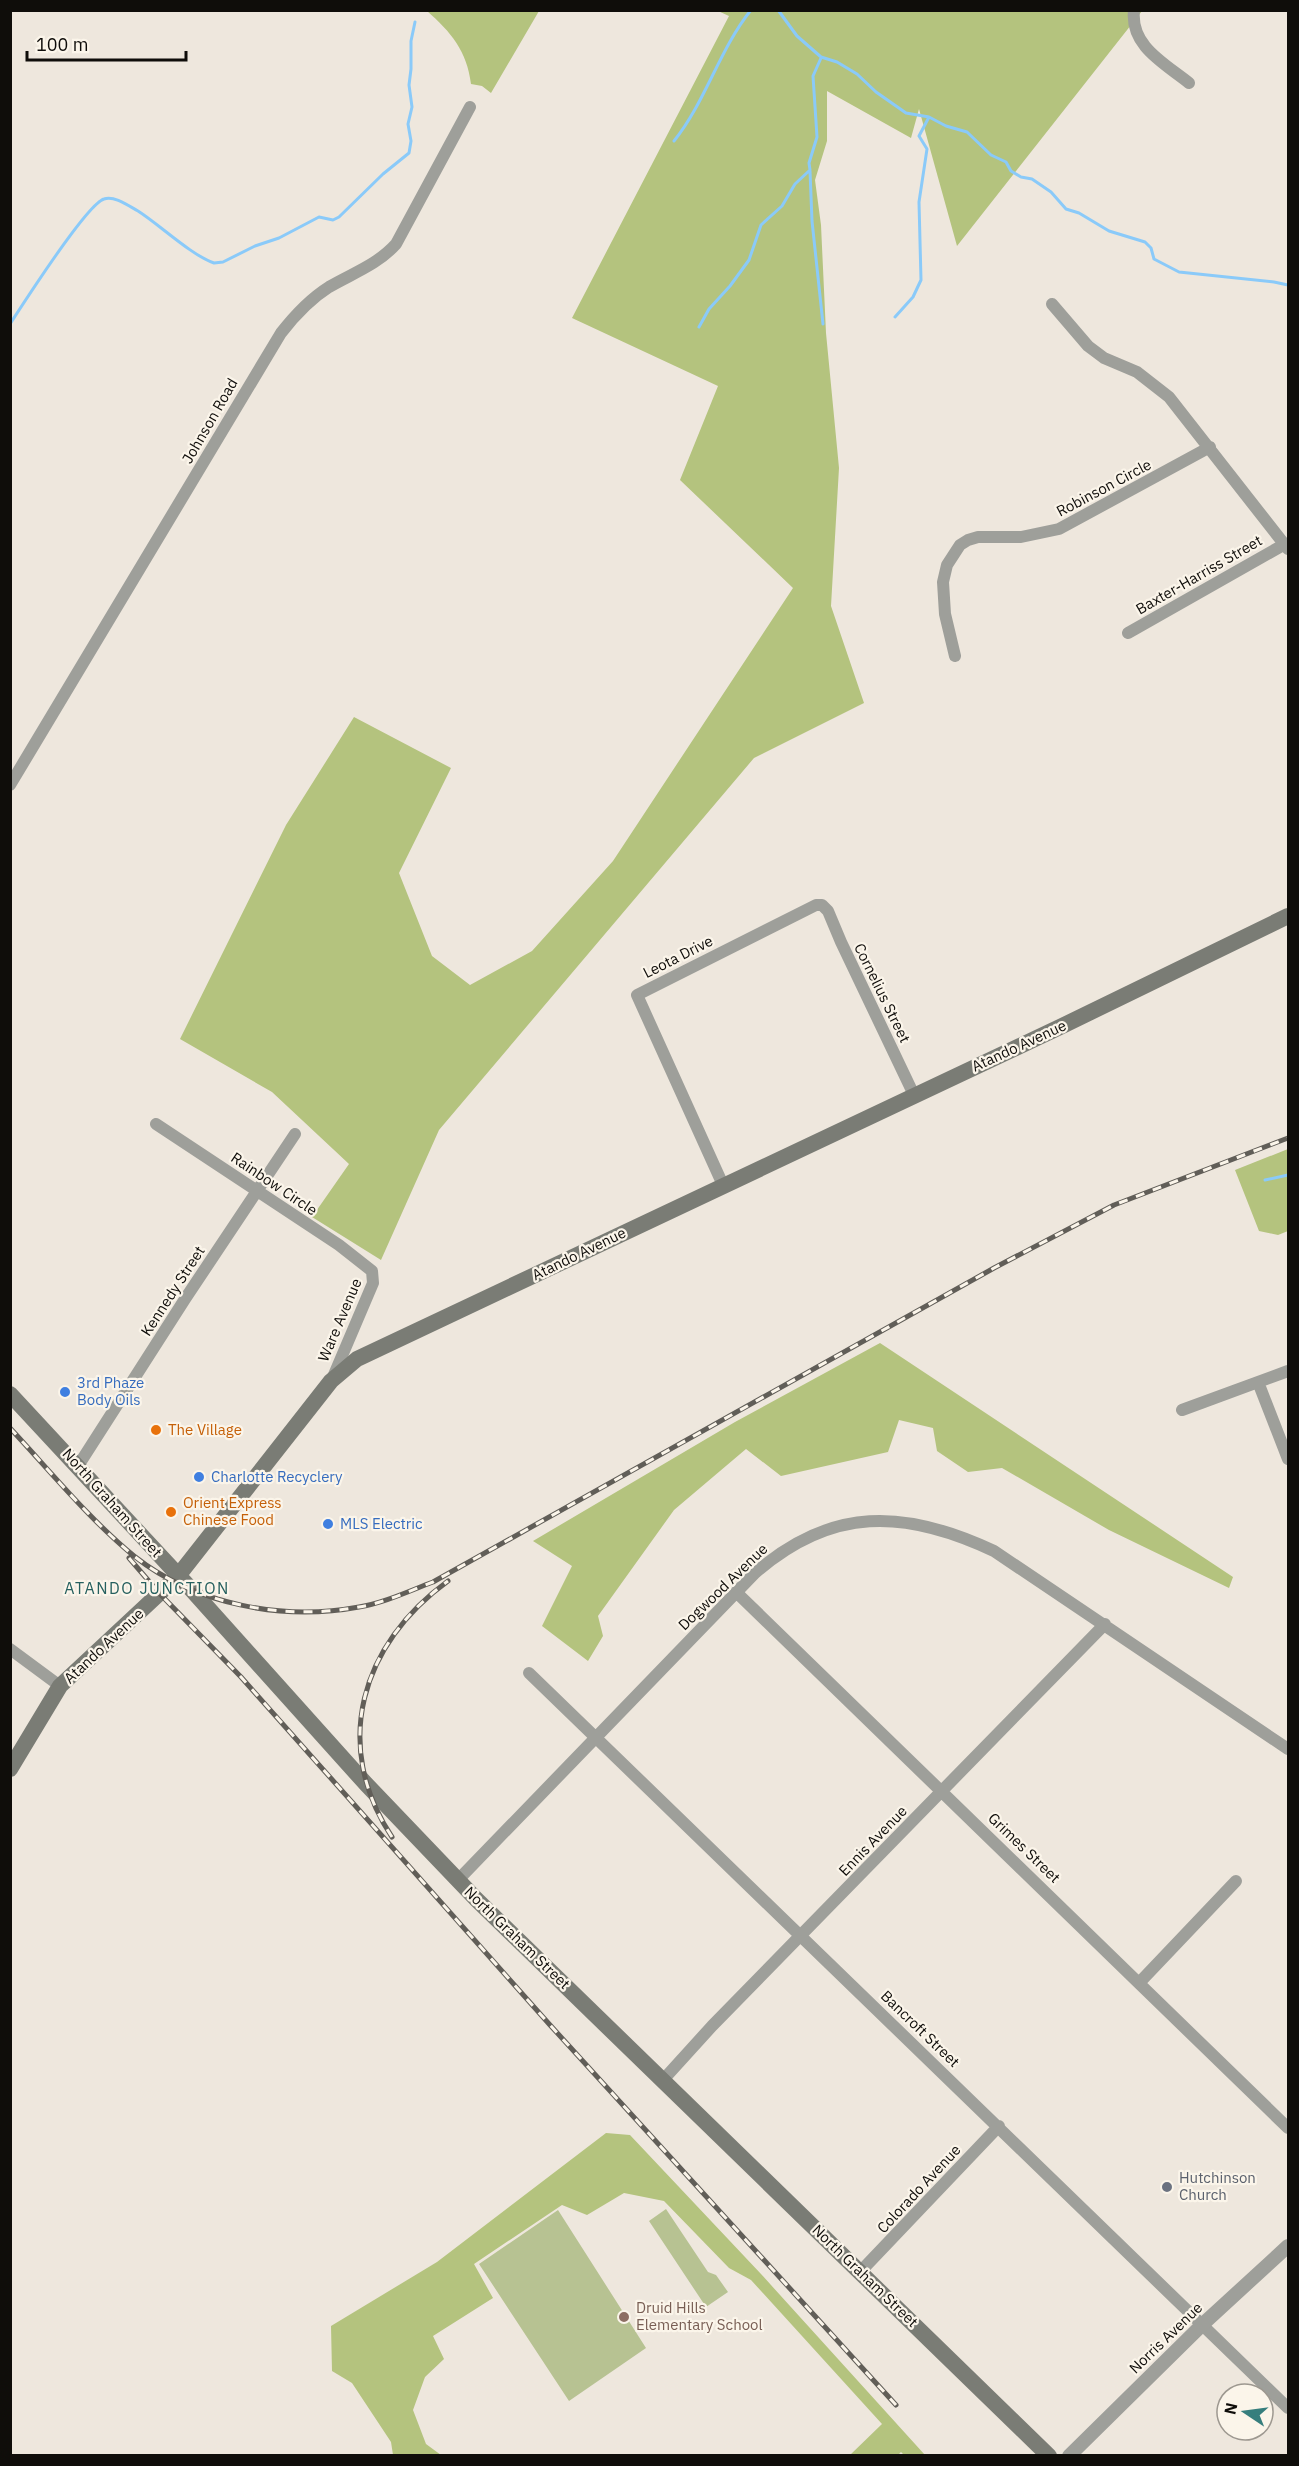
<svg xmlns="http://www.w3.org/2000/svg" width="1299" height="2466" viewBox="0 0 1299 2466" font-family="'IBM Plex Sans',sans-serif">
<rect width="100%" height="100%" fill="#eee7dd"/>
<path fill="#b7c292" d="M666,2209l42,63 8,3 12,17 -22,15 -57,-86z
M558,2210l88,138 -77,53 -90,-137z"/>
<path fill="#b4c37e" d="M427,11h112l-48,82 -9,-7 -11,-2c-4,-33 -20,-52 -44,-73z
M718,11h424l-185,235 -38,-137 -8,29 -84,-47v50l-12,39 6,45 5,108 13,135 -8,138 33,97 -110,55 -315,372 -58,130 -69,-43 37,-53 -77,-72 -92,-53 106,-214 68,-108 97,51 -52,105 33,83 38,29 62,-34 81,-90 180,-273 -113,-108 38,-94 -146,-68 157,-302z
M1288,1149v82l-10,4 -19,-4 -24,-61z
M880,1343l353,234 -4,11 -120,-58 -107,-62 -34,4 -31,-21 -4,-23 -34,-8 -11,32 -107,24 -35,-27 -72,61 -76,106 5,20 -15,25 -46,-35 30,-60 -39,-25 202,-119z
M606,2133l24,2 131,139 164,181h-21l-3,-3 -3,3h-48l32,-31 -131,-144 -22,-12 -65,-67 -40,-8 -37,22 -25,-10 -88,59 19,34 -60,38 11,23 -19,18 -12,33 13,34 15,11h-48l-2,-13 -39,-59 -20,-12 -1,-45 106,-64z"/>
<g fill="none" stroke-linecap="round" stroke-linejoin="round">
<path stroke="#8acaf9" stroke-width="3" d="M778,10l19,26 24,21 16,5 20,12 19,18 30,21 23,4 17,9 21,6 24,23 15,7 5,9 10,6 11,2 19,13 15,17 13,4 30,18 36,11 6,6 3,11 25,13 95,10 14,3
M674,141c32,-40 45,-91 77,-131
M810,171l2,50 11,103
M895,317l18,-20 8,-17 -2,-78 8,-53 -8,-13 10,-19
M10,324c13,-20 77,-120 94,-125 10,-4 25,7 34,12 22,14 53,44 76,52l9,-1 32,-16 24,-8 40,-21 14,3 6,-3 44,-43 26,-21 2,-12 -3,-17 4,-17 -3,-22 2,-16v-28l4,-19
M699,327l10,-18 21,-23 19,-26 12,-35 21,-19 13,-22 15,-14 -1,-7 8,-26 -4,-61 8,-18
M1265,1180l23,-5"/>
<path stroke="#9e9f9a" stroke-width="12" d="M1134,10c-4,36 30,53 55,73
M1052,304l36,42 16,12 33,14 32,25 119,152
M1128,633l157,-89
M955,656l-10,-42 -2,-32 4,-17 13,-20 8,-5 10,-3h43l38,-8 151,-82
M10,785l271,-452c14,-18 29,-34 48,-46 24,-14 48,-22 67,-43l74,-137
M156,1124l183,121 33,26 1,12 -40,94
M723,1185l-86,-190 179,-90h6l6,6 13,31 73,153
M1258,1382l30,77
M1182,1410l106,-39
M78,1466l107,-167 110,-165
M736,1592l552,536
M10,1649l50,37
M529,1673l759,735
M458,1880l296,-306c77,-68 151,-65 240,-23l294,198
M1139,1983l97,-102
M663,2080l49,-54 393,-402
M860,2272l139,-146"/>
<path stroke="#9e9f9a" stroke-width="14" d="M1069,2456l134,-132 85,-78"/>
<path stroke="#7a7c75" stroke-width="16" d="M10,1394l181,195 175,195 110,115 573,557
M10,1769l50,-83 118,-110 153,-195 26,-22 703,-332 228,-111"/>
<defs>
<path id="rail" d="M10,1428c40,43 79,91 124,128 62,49 149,65 225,51 25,-4 50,-16 74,-25l561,-314 120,-63 174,-67
M129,1558l31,36 81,83 309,348 346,380
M392,1837c-61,-92 -31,-193 56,-256"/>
</defs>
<use href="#rail" stroke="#615e58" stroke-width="5"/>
<use href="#rail" stroke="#fbf5ea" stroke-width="3" stroke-dasharray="9" stroke-linecap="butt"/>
</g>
<g fill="#3f7fe0" stroke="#fbf5ea" stroke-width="2">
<circle cx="65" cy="1392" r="6"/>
<circle cx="199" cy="1477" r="6"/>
<circle cx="328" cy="1524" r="6"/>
</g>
<g fill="#e8710a" stroke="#fbf5ea" stroke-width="2">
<circle cx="156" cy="1430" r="6"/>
<circle cx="171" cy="1512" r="6"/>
</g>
<circle fill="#6b7280" stroke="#fbf5ea" stroke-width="2" cx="1167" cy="2187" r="6"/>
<circle fill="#8d6e63" stroke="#fbf5ea" stroke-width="2" cx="624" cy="2317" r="6"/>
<g text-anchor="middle" stroke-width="4.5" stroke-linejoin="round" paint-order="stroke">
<g font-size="15" fill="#0f0d0a" stroke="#fbf5ea">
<text transform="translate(210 421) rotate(-60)" y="5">Johnson Road</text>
<text transform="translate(1104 488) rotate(-28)" y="5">Robinson Circle</text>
<text transform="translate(1199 575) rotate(-30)" y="5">Baxter-Harriss Street</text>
<text transform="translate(678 957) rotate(-27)" y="5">Leota Drive</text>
<text transform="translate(882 993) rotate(64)" y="5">Cornelius Street</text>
<text transform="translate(1019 1046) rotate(-25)" y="5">Atando Avenue</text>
<text transform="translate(274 1184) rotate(34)" y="5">Rainbow Circle</text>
<text transform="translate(579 1254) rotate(-26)" y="5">Atando Avenue</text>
<text transform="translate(173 1291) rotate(-57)" y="5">Kennedy Street</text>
<text transform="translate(340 1320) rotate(-67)" y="5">Ware Avenue</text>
<text transform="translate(112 1503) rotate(48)" y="5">North Graham Street</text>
<text transform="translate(723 1587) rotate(-44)" y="5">Dogwood Avenue</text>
<text transform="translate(104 1646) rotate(-43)" y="5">Atando Avenue</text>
<text transform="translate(873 1841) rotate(-46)" y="5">Ennis Avenue</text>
<text transform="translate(1024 1848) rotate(44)" y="5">Grimes Street</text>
<text transform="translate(517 1938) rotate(44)" y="5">North Graham Street</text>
<text transform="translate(920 2029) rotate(44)" y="5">Bancroft Street</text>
<text transform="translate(919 2189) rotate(-47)" y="5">Colorado Avenue</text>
<text transform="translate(865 2276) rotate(44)" y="5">North Graham Street</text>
<text transform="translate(1166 2338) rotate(-44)" y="5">Norris Avenue</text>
</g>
<g font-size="15" fill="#366cbe" stroke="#fbf5ea" text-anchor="start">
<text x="77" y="1388">3rd Phaze<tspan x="77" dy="17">Body Oils</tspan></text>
<text x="211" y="1482">Charlotte Recyclery</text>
<text x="340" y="1529">MLS Electric</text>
</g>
<g font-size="15" fill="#c56008" stroke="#fbf5ea" text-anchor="start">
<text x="168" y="1435">The Village</text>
<text x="183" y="1508">Orient Express<tspan x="183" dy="17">Chinese Food</tspan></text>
</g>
<g font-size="15" fill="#5b616d" stroke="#fbf5ea" text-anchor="start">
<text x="1179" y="2183">Hutchinson<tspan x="1179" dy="17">Church</tspan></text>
</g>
<g font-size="15" fill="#785e54" stroke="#fbf5ea" text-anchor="start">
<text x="636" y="2313">Druid Hills<tspan x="636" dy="17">Elementary School</tspan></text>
</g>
<g font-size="16" letter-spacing="1.5" fill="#26605f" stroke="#fbf5ea">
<text x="147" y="1594">ATANDO JUNCTION</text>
</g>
</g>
<rect width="1299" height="2466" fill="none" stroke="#0f0d0a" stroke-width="24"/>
<g transform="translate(1245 2412) rotate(283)"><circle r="28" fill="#fbf5ea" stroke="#9d9890" stroke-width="1.5"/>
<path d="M0-4.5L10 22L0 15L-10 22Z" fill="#367e7d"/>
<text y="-9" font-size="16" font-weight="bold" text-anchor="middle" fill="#0f0d0a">N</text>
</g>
<path d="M27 51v9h159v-9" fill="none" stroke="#0f0d0a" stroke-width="3"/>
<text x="36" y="51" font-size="18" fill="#0f0d0a" stroke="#fbf5ea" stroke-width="4.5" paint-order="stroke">100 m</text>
</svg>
